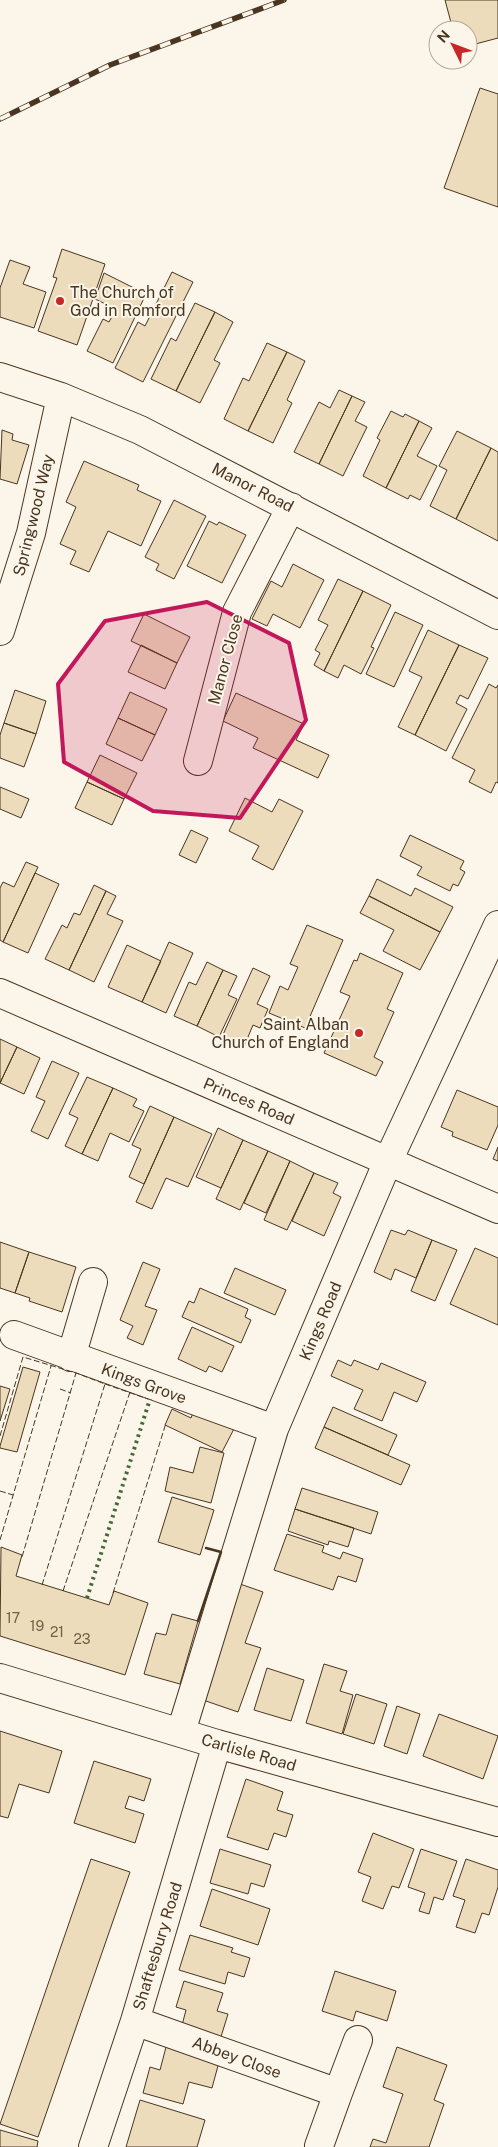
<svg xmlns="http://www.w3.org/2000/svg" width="498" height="2147" viewBox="0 0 498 2147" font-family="'Public Sans',sans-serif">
<rect width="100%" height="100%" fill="#fbf6e9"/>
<path fill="#ecdcbc" stroke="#4a3520" d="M445,0h53v38l-30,8v-16h-15z
M480,88l18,6v113l-54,-19z
M62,249l43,15 -28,81 -39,-14 19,-53 -4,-1z
M10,260l20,7 -7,17 23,8 -12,36 -34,-11v-29z
M172,272l21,10 -50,100 -28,-14 23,-46 7,4z
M104,273l42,21 -33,69 -26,-12 16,-32 6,3 7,-13 -21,-10z
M195,303l20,9 -39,79 -25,-12 20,-41 5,3z
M215,312l18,10 -19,38 6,3 -20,40 -24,-12z
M267,343l20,9 -39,79 -24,-12 19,-41 6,3z
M287,352l18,9 -18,39 5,3 -19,40 -25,-12z
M339,390l13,6 -33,68 -25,-12 25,-50 11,6z
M352,396l13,6 -10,19 12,6 -24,49 -24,-12z
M391,411l12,6 2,-3 14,7 -33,67 -23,-12 17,-36 -3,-2z
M419,421l13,7 -15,28 20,10 -17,34 -10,-5 -2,4 -22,-11z
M2,430l11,4 -1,6 17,5 -12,39 -17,-5z
M457,431l34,17 -35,71 -26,-13 17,-36 -8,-4z
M491,448l7,4v89l-42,-22z
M84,461l55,24 -2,5 24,11 -20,45 -33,-15 -19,41 -19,-8 6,-13 -16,-7 16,-37 -10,-5z
M174,500l32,16 -32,63 -18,-9 3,-6 -14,-7z
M209,521l8,4 2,-3 27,13 -24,48 -35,-17z
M293,564l31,16 -24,48 -27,-14 -6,12 -15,-7 19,-38 11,6z
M338,579l25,12 -39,80 -10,-6 6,-12 -5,-3 13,-25 -10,-5z
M363,591l28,14 -20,42 3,1 -13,26 -17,-9 -6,13 -14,-7z
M395,612l28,13 -29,62 -28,-13z
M144,614l46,23 -13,26 -46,-22z
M428,630l31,15 -44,90 -17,-8 24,-50 -13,-6z
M141,645l36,18 -12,26 -37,-17z
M459,645l29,13 -20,41 -8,-4 -4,8 11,6 -21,42 -31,-16z
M489,684l7,4 2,-3v98l-2,-1 -5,11 -22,-11 6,-12 -23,-12z
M15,690l31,11 -10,33 -32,-11z
M130,692l37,17 -12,26 -37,-17z
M236,693l68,31 -8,16 33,15 -11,23 -65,-30 5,-10 -35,-17z
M118,718l37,17 -13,26 -36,-17z
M4,723l32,11 -12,33 -24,-9v-23z
M100,755l37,18 -13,26 -37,-17z
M87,782l37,17 -12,26 -37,-17z
M0,787l29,12 -8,19 -21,-9z
M245,798l27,14 7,-13 24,12 -30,59 -21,-11 7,-13 -30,-15z
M191,830l17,8 -12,25 -17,-8z
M410,835l54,26 -4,8 5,3 -7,14 -5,-2 -3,7 -33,-16 5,-8 -22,-11z
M26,862l12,5 -35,75 -3,-2v-52l3,-6 11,5z
M35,873l24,11 -31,69 -25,-11z
M377,879l34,17 4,-8 38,19 -13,25 -71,-36z
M94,885l12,6 -37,79 -24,-11 17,-34 5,3 7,-15 6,2z
M106,891l10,5 -9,18 16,7 -29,61 -25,-12z
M369,896l71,36 -20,38 -37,-19 11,-21 -34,-17z
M307,925l36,15 -38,88 -36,-15 11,-27 8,4 10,-23 -8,-3z
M169,942l24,11 -27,60 -24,-11z
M127,945l34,16 -19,41 -34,-15z
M360,953l43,20 -16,36 7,3 -20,45 9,5 -7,14 -52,-23 26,-57 -10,-4 14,-32 3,1z
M207,962l16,8 -26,56 -23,-10 15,-34 7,3z
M253,968l17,8 -13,28 11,5 -8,19 -7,-3 -10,24 -22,-10z
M223,970l14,6 -9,19 9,4 -18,38 -22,-11z
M0,1039l17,8 -17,36z
M17,1047l23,11 -16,36 -24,-11z
M52,1061l27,12 -31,66 -17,-8 14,-30 -9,-4z
M87,1077l26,11 -31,66 -17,-8 13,-28 -9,-4z
M113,1088l24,11 -4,7 11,5 -15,31 -19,-9 -12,28 -16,-7z
M457,1090l41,17v18l-11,25 -35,-14 1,-4 -12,-5z
M150,1106l24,11 -30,67 -15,-7 12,-28 -9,-4z
M174,1117l38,17 -24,53 -22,-9 -14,31 -16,-7z
M218,1128l25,12 -22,48 -25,-11z
M243,1140l25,11 -28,59 -24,-11z
M498,1147v14l-5,-2z
M268,1151l22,10 -24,52 -22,-10z
M290,1161l24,12 -27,57 -23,-10z
M314,1173l24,10 -5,10 8,4 -17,39 -32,-15z
M391,1230l14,5 3,-5 24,10 -16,38 -21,-9 -4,11 -17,-8z
M432,1240l25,10 -22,51 -24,-10z
M0,1242l29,10 -14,41 -15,-5z
M475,1248l23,10v67l-48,-21z
M29,1252l47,15 -14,45 -33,-11 1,-3 -15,-5z
M143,1262l17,7 -15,37 12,4 -14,35 -16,-7 6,-12 -13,-6z
M235,1268l51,22 -11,25 -51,-22z
M200,1288l48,21 -3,8 6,3 -10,23 -59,-26 7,-16 5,2z
M192,1327l42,19 -12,26 -13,-6 -3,6 -28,-13z
M338,1360l13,6 3,-6 24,10 3,-7 45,19 -9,20 -23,-10 -12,29 -28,-12 9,-19 -32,-14z
M23,1367l17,5 -23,80 -17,-4v-2z
M0,1386l10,3 -10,32z
M333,1407l64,28 -9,20 -64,-28z
M195,1408l40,19 -13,25 -57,-27 7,-16 19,9z
M324,1427l86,38 -9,20 -86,-37z
M200,1447l24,6 -13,50 -46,-12 5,-24 23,6z
M302,1488l76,24 -7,22 -76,-25z
M172,1497l42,13 -14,45 -42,-13z
M295,1509l59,19 -6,19 -19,-6 -1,4 -40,-14z
M287,1534l37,12 -2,6 18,7 3,-7 20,7 -7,23 -18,-6 -5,14 -59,-20z
M1,1547l21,8 -6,21 93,29 5,-14 34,12 -23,72 -125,-39z
M240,1584l23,8 -18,51 16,5 -23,64 -38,-13z
M172,1614l26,7 -18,63 -36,-10 12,-41 10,2z
M324,1664l23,7 -7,20 13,4 -11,39 -36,-11z
M267,1668l37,12 -13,41 -37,-11z
M356,1694l31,10 -13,40 -31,-10z
M397,1706l23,8 -13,40 -23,-8z
M439,1714l59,22 -15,43 -60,-23z
M0,1731l62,20 -13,42 -30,-9 -11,34 -8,-2z
M94,1761l57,18 -7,22 -15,-5 -4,12 19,6 -9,29 -61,-20z
M246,1779l37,13 -6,18 16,5 -7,22 -12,-4 -6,17 -41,-13z
M373,1833l41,16 -15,39 -7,-2 -9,23 -21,-8 9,-24 -13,-5z
M220,1849l51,16 -7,22 -13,-4 -3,11 -38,-11z
M421,1849l36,12 -14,39 -9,-3 -5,17 -10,-3 6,-18 -17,-6z
M91,1859l39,13 -92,265 -38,-13z
M466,1859l32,11v17l-9,28 -7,-2 -7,20 -19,-6 9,-27 -12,-4z
M212,1889l58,20 -12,36 -58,-19z
M190,1935l43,13 -2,4 19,6 -6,19 -16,-5 -3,12 -46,-14z
M335,1971l61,20 -9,30 -31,-10 -3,10 -31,-10z
M184,1981l39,12 -6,18 11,3 -8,26 -39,-11 5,-19 -10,-3z
M166,2047l53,15 -7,26 -23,-6 -6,22 -40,-11 7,-26 10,3z
M397,2047l50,18 -13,35 10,4 -15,43h-59l3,-8 13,4 17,-49 -20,-7z
M140,2100l65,20 -8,27h-71z
M0,2130l38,11 -1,6h-37z"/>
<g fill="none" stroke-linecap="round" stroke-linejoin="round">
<defs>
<path id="minor" d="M0,377l61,20 79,33 358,185
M0,631l31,-98 30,-136
M198,761l39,-149 54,-105
M0,993l498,216
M14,1335l260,94
M71,1357l22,-75
M0,1678l217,66 281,78
M181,1732l93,-303 114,-268 110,-236
M135,2021l203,72 20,-53
M319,2146l19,-53
M93,2147l42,-126 82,-277"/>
</defs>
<use href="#minor" stroke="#4a3520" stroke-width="30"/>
<use href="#minor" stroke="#fbf6e9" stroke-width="28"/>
<defs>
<path id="rail" d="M0,119l110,-54 174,-65"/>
</defs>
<use href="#rail" stroke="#4a3520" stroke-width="5.5"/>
<use href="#rail" stroke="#fbf6e9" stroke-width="4" stroke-dasharray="11" stroke-linecap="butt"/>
<path stroke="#436837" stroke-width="4" stroke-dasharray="2.5 4" stroke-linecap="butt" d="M87,1598l63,-199"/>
<path stroke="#4a3520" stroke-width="1" stroke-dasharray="6 2.5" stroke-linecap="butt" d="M105,1384l43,15
M60,1389l11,4
M0,1436l23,-79 53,16 -54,184
M0,1491l13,4
M0,1540l51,-174
M42,1585l63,-201 -29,-11
M63,1591l67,-199
M113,1593l53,-170"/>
<path stroke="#4a3520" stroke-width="2.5" d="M198,1621l23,-69 -15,-4"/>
</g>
<path fill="#c2185b" fill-opacity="0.2" stroke="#c2185b" stroke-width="4" stroke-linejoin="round" d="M207,602l82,41 17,77 -66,98 -87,-7 -89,-49 -6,-78 47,-63z"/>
<g fill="#c62828" stroke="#fbf6e9" stroke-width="2">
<circle cx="60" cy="301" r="5"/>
<circle cx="359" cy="1033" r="5"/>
</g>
<g text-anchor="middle" stroke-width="4" stroke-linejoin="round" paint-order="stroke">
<g font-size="14" fill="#725f47">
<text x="13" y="1623">17</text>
<text x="37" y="1631">19</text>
<text x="57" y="1637">21</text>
<text x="82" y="1644">23</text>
</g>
<g font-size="16" fill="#4a3520" stroke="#fbf6e9" text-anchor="start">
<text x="70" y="298">The Church of<tspan x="70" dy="18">God in Romford</tspan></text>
<text x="349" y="1030" text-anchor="end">Saint Alban<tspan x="349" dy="18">Church of England</tspan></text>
</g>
<g font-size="16" fill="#4a3520" stroke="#fbf6e9">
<text transform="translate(253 487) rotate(27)" y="6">Manor Road</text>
<text transform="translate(33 515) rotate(-76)" y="6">Springwood Way</text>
<text transform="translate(225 659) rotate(-75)" y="6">Manor Close</text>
<text transform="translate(249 1101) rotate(23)" y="6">Princes Road</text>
<text transform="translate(320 1321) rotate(-67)" y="6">Kings Road</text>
<text transform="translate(144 1383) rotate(20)" y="6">Kings Grove</text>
<text transform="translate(249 1752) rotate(16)" y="6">Carlisle Road</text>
<text transform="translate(157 1946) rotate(-73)" y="6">Shaftesbury Road</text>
<text transform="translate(237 2057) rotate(20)" y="6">Abbey Close</text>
</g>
</g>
<g transform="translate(453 45) rotate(312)"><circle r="24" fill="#fbf6e9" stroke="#b4a999"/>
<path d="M0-4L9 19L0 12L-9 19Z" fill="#c62828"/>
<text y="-8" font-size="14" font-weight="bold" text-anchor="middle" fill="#4a3520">N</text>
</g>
</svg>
